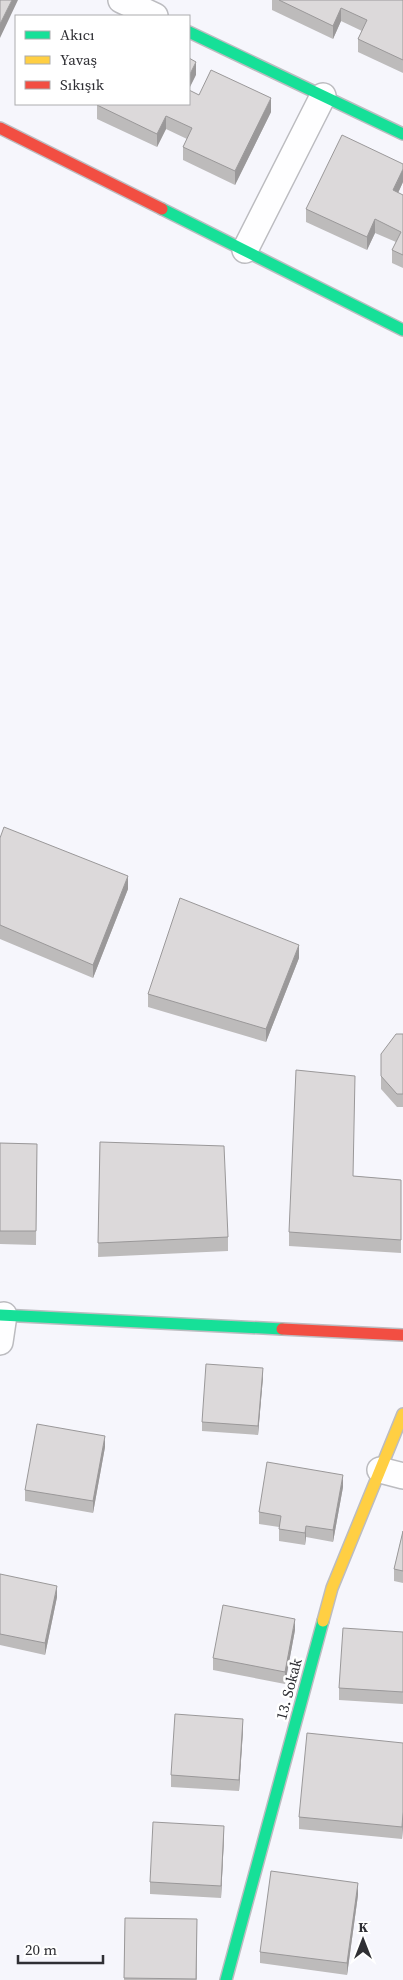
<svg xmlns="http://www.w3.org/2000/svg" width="403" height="1980" viewBox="0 0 403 1980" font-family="'Source Serif 4',serif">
<rect width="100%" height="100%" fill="#f6f6fc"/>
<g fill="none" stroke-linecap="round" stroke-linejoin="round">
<defs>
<path id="street" d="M121,0l34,16
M245,250l78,-154
M0,1342l4,-27
M380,1470l23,6"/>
<path id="fast" d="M189,32l214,102
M162,209l241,121
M0,1315l282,14
M226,1980l97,-359"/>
<path id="slow" d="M323,1621l9,-33 71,-174"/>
<path id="jam" d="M0,128l162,81
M282,1329l121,6"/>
</defs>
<use href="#street" stroke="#bcbcc0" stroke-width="28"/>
<use href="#fast" stroke="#bcbcc0" stroke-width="14"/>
<use href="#slow" stroke="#bcbcc0" stroke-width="14"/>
<use href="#jam" stroke="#bcbcc0" stroke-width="14"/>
<use href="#street" stroke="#fefeff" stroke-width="25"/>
<use href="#fast" stroke="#16e098" stroke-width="11"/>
<use href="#slow" stroke="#ffcf43" stroke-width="11"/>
<use href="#jam" stroke="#f24e42" stroke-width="11"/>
</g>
<path fill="#bdbbbb" d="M272,0h131v73l-45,-21v-13l4,-8 -21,-10 -8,18 -61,-29z
M199,95l72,17 -36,73 -52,-25v-13l4,-8 -21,-10 -9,18 -60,-28v-14z
M403,182l-5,11 5,2v73l-11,-5v-13l4,-8 -21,-9 -8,17 -61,-28v-13z
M0,838l128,51 -35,89 -93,-39z
M299,958l-33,84 -118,-35v-13z
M403,1034v73h-6l-16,-18v-35z
M100,1142l128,95v14l-130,6z
M0,1143l37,1 -1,101 -36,-1z
M353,1176l48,4v73l-112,-7v-14z
M263,1377l-5,58 -56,-4v-9z
M105,1447l-12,66 -68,-12v-11z
M343,1487l-10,55 -27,-5 -1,8 -26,-4v-14l-20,-3v-12z
M403,1531v52l-9,-2v-12z
M0,1574l57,23 -12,58 -45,-10z
M295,1630l-10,54 -72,-14v-12z
M403,1632v72l-64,-4v-12z
M243,1730l-4,61 -68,-4v-12z
M403,1743v81l-1,15 -103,-10v-12z
M224,1837l-3,61 -71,-4v-12z
M358,1895l-11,80 -87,-12v-11z
M125,1918l72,1v61h-73z"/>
<path fill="#9a9899" d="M12,0h6l-18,38v-14z
M341,8v13l-8,18v-13z
M196,62v13l-7,14v-13z
M271,98v14l-36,73v-14z
M166,116v13l-9,18v-13z
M403,169v13l-10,22v-14z
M375,219v14l-8,17v-13z
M128,876v13l-35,89v-13z
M299,945v13l-33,84v-13z
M263,1368v9l-5,58v-9z
M105,1436v11l-12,66v-12z
M343,1475v12l-10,55v-12z
M306,1526v11l-1,8v-12z
M57,1586v11l-12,58v-12z
M295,1619v11l-10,54v-12z
M243,1719v11l-4,61v-11z
M403,1812v12l-1,15v-12z
M224,1826v11l-3,61v-12z
M358,1883v12l-11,80v-12z"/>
<path fill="#dcd9da" stroke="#9a9899" d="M0,0h12l-12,24z
M279,0h124v60l-45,-21 9,-19 -26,-12 -8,18z
M189,58l7,4 -7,14z
M211,70l60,28 -36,73 -52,-24 9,-19 -26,-12 -9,18 -60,-29 1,-1h91v-14l10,5z
M342,135l61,29v5l-10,21 10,5v60l-11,-5 9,-18 -26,-13 -8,18 -61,-28z
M4,827l124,49 -35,89 -93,-40v-87z
M180,898l119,47 -33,84 -118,-35z
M396,1034h7v60h-6l-16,-18v-22z
M296,1070l59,6 -2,100 48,4v60l-112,-8z
M100,1142l124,4 4,91 -130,6z
M0,1143l37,1 -1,87h-36z
M206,1364l57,4 -5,58 -56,-4z
M37,1424l68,12 -12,65 -68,-11z
M267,1462l76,13 -10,55 -27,-4 -1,7 -26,-4 2,-13 -22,-4z
M403,1531v40l-9,-2z
M0,1574l57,12 -12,57 -45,-9z
M223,1605l72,14 -10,53 -72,-14z
M343,1628l60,4v60l-64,-4z
M175,1714l68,5 -4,61 -68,-5z
M307,1733l96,10v69l-1,15 -103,-10z
M153,1822l71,4 -3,60 -71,-4z
M271,1871l87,12 -11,80 -87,-11z
M125,1918l72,1 -1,60 -72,-1z"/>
<g text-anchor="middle" stroke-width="5" stroke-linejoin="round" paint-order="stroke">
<g font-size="15" fill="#2f2f34" stroke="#fff">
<text transform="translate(289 1689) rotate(-75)" y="5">13. Sokak</text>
</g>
</g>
<rect x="15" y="15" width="175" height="90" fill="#ffffff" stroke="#acacae"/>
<rect x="25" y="31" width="25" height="8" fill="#16e098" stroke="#acacae"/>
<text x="60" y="40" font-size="15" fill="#2f2f34">Akıcı</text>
<rect x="25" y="56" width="25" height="8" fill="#ffcf43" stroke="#acacae"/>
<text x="60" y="65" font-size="15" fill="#2f2f34">Yavaş</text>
<rect x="25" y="81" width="25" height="8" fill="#f24e42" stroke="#acacae"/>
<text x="60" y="90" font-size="15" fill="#2f2f34">Sıkışık</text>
<g transform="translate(363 1940)" stroke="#ffffff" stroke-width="4" paint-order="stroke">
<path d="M0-4L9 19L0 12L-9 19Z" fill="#2f2f34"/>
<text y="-8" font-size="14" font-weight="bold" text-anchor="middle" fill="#2f2f34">K</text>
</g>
<path d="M18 1955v8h85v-8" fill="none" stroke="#2f2f34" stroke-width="2.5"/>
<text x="25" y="1955" font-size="15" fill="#2f2f34" stroke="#ffffff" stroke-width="4" paint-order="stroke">20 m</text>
</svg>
